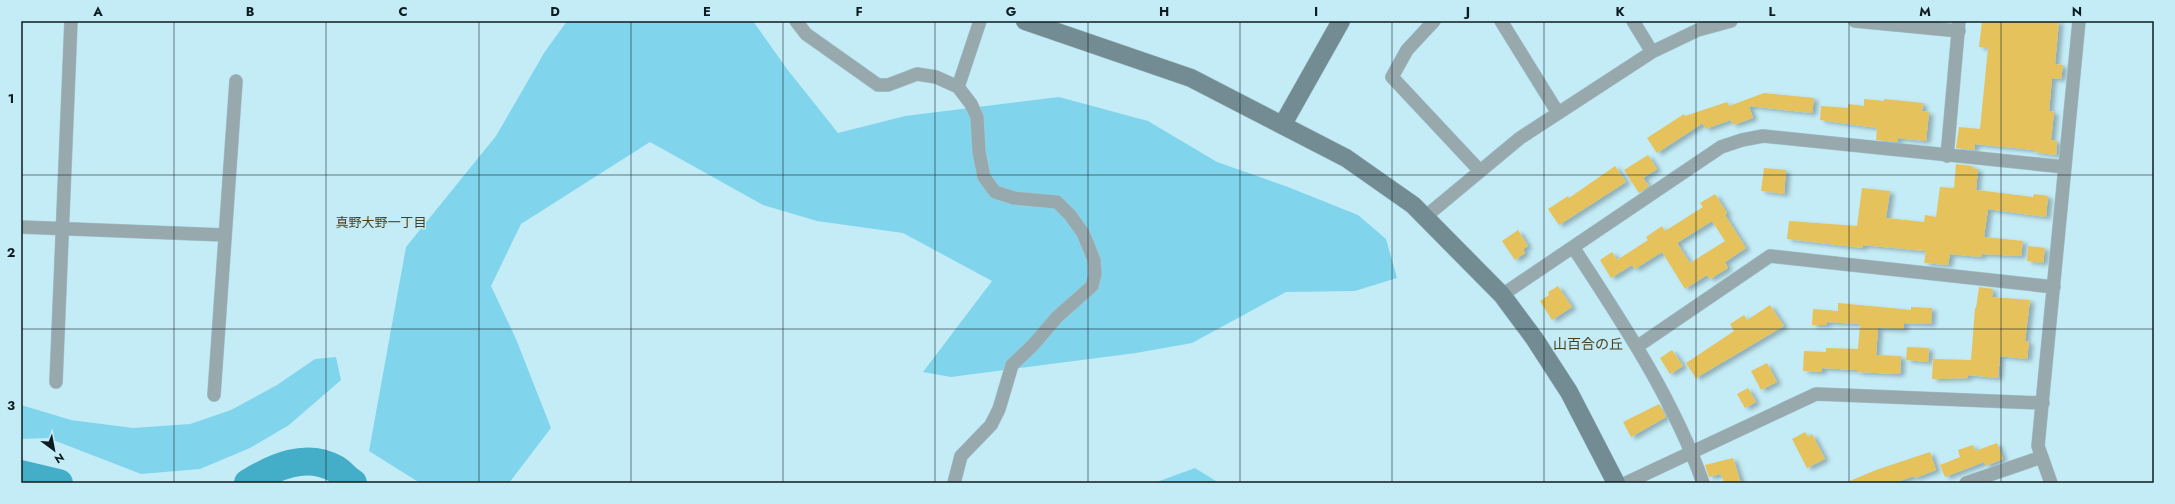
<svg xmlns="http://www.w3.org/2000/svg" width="2175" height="504" viewBox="0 0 2175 504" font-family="Jost,'Noto Sans JP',sans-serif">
<defs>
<filter id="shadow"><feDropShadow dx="4.5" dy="2.5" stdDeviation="2" flood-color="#0004"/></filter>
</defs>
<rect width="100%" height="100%" fill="#c4ecf7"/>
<path fill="#80d5ec" d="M567,21h186l34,48 51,64 67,-17 154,-19 89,24 69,41 71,25 70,28 28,24 11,39 -42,13 -69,1 -94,51 -56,10 -185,24 -28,-5 69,-91 -89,-48 -86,-12 -54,-16 -113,-63 -129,82 -30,62 25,53 35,89 -42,55h-89l-51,-32 37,-204 90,-111 48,-83z
M336,357l5,23 -52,45 -39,23 -50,21 -59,5 -93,-36 -27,1v-34l50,15 62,8 57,-4 41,-14 46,-25 38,-26z
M1195,468l24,15h-65z"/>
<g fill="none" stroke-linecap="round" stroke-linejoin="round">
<path stroke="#44aec8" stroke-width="28" d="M21,474l38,9
M248,483c26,-16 58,-31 88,-14 6,4 11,10 17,14"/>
</g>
<path fill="#e5c25b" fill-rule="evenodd" filter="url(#shadow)" d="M1982,21h77l-4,43 8,1 -2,14 -9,-1 -3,33 5,1 -3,28 6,1 -1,14 -22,-3 1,-2 -60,-6 -1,6 -18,-2 3,-21 21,2 8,-81 -9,-1z
M1764,93l50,5 -2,15 -63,-7 4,12 -20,7 -2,-5 -26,9 -2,-6 -46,30 -10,-15 37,-24 1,2 42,-14 2,4z
M1864,99l20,2v-2l39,4 -1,8 7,1 -3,29 -28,-3v4l-22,-2 1,-12 -57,-8 1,-14 27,2v-4l16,2z
M1648,155l9,14 -14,9 6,8 -10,7 -15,-23z
M1956,164l16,2v2l6,1 -2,21 57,7 1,-3 14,2 -2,21 -58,-8 -4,28 39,4 -2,15 -39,-2 -1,3 -31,-3 -2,11 -24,-2 2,-12 -63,-6v3l-76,-9 2,-18 68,5 5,-38 28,3 -4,27 38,4 1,-7 11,2 4,-30 14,1z
M1615,166l11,16 -67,43 -11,-16 20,-13 1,2z
M1764,168l22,2 -2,24 -23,-3z
M1715,194l12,19 -2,2 21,33 -21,14 3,6 -18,11 -3,-4 -22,14 -23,-37 -27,17 -3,-4 -21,13 -11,-18 12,-8 5,8 31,-20 -2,-3 16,-11 3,5 38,-24 -3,-4zM1712,221l13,20 -35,22 -13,-20z
M1518,230l10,16 -5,3 2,4 -10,7 -13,-19z
M2028,246l17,2 -2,15 -16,-2z
M1558,286l14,21 -20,13 -12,-19 9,-6 -1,-3z
M1979,287l14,2 -1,8 38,3 -5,41 4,1 -2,17 -27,-3 -2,22 -30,-3v3l-36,1 1,-20 38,1 4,-52h1z
M1838,303l73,7v-3l21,1 -1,16 -27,-1v6l-26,-1 -2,27 25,1 -1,18 -43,-2v-2l-35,-2v4l-19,-1 1,-20 22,1v-4l32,1 2,-25 -33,-2v3h-15l1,-16 25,2z
M1770,305l14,21 -88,52 -10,-15 48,-32 -4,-7 14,-9 3,5z
M1907,347l22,1 -1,14 -22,-2z
M1672,350l11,16 -13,8 -10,-16z
M1767,363l10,19 -16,8 -10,-19z
M1748,388l8,14 -11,6 -8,-14z
M1659,404l7,13 -35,20 -8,-15z
M1805,432l3,5 4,-3 13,25 -18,9 -15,-29z
M1997,443l6,16 -17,7 -2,-4 -39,15 -5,-12 20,-8 -2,-7 15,-5 2,6z
M1930,452l6,18 -21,8 -1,-2 -20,7h-49l31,-13z
M1733,458l8,25h-17l-3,-9 -12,3 -4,-12z"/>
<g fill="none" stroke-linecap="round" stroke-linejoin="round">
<defs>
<path id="street" d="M796,21l10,13 72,51h10l29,-11 19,3 22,10 13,17 6,13 2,35 5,25 11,15 19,6 43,4 13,13 13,18 11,27 1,14 -3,12 -35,31 -24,28 -21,20 -13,44 -8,16 -30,31 -7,27
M1434,21l-27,29 -15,27 88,94
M1501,21l57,92
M1633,21l19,31
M1855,21l104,10
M958,87l22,-66
M1947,156l12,-135
M1425,217l95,-79 132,-86 46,-22 33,-9
M21,227l203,8
M1573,247c49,75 100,151 130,236
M1502,295l219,-148 21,-7 21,-4 302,31
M1638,346l132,-90 284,31
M56,382l15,-361
M214,395l22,-314
M1626,483l190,-89 227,9
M1966,483l76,-26
M2051,483l-13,-37 41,-425"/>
<path id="secondary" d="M1025,21l166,57 155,80 67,47 89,90 32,43 35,54 47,91
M1283,124l58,-103"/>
</defs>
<use href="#street" stroke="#a3c7d0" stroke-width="14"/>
<use href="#secondary" stroke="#a3c7d0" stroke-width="19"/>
<use href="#street" stroke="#98a9ae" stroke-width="13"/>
<use href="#secondary" stroke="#738c93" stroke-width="18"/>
</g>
<path fill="none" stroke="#0d1c20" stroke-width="1" stroke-opacity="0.55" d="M174,21v462M326,21v462M479,21v462M631,21v462M783,21v462M935,21v462M1088,21v462M1240,21v462M1392,21v462M1544,21v462M1696,21v462M1849,21v462M2001,21v462M21,175h2133M21,329h2133"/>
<g text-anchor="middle" stroke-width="3" stroke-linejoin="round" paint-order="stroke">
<g font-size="13" fill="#4c3e16" stroke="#c4ecf7">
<text x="381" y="227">真野大野一丁目</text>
</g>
<g font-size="14" fill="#4c3e16" stroke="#c4ecf7">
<text x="1588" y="349">山百合の丘</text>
</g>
</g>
<rect width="2175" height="504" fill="none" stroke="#c4ecf7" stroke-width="44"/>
<g transform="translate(54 450) rotate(148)" stroke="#c4ecf7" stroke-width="3" paint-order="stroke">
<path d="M0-3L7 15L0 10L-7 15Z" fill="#0d1c20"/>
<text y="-6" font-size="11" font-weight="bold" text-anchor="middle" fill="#0d1c20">N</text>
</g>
<rect x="22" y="22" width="2131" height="460" fill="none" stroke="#0d1c20" stroke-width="1.5"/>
<g font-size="13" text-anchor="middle" font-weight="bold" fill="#0d1c20">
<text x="98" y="16">A</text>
<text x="250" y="16">B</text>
<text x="403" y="16">C</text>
<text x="555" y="16">D</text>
<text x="707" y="16">E</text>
<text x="859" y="16">F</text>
<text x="1011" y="16">G</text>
<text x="1164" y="16">H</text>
<text x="1316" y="16">I</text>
<text x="1468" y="16">J</text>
<text x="1620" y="16">K</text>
<text x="1772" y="16">L</text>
<text x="1925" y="16">M</text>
<text x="2077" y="16">N</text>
<text x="11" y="103">1</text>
<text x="11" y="257">2</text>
<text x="11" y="410">3</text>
</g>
</svg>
